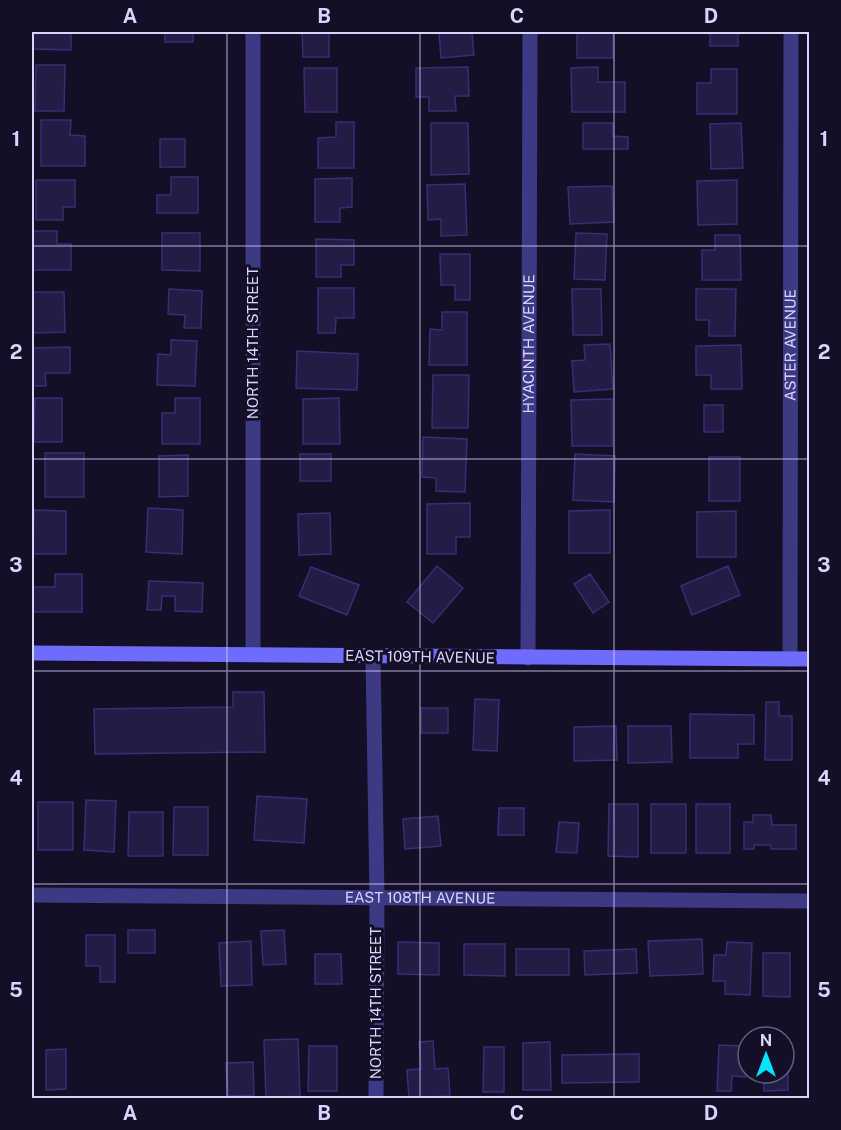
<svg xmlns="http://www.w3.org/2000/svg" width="841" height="1130" viewBox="0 0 841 1130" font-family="'Public Sans',sans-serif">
<rect width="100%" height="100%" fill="#130f26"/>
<path fill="#241b47" stroke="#3b2d73" stroke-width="1.5" d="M32,32h39v18l-39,-1z
M165,32h28v10h-28z
M302,32h27v25h-26z
M439,32h33l2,23 -33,3z
M577,32h36v26h-36z
M710,32h28v14h-28z
M36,65h29l-1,46h-29z
M468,67l1,29h-14l1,15h-27v-14h-13v-29z
M598,67v15h27v30h-53l-1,-44z
M304,68h33v44h-32z
M711,69h26v45h-40v-31h14z
M41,120h30l-1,15 15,1v30h-44z
M336,122h18v46h-36v-30l18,-1z
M431,123h37l1,51 -38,1z
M583,123h30v13l15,1v12h-45z
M741,123l2,45 -32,1 -1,-45z
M160,139h25v28h-25z
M171,177h27v36h-41v-18h14z
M352,178v29l-12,1v14h-25v-43z
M36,180h39v27h-12v13h-27z
M737,180v44l-39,1 -1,-44z
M465,184l2,51 -26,1v-17l-13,1 -1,-35z
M612,186l2,36 -44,2 -2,-37z
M32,231h25v13h14v26h-39z
M162,233h38v38l-38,-1z
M576,233l31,1 -2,46 -31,-1z
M715,235h25l1,45h-39v-30h13z
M316,239l38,1v25h-13v12h-25z
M440,254h30v46h-15v-15h-14z
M318,288h36v30h-18l-1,15h-17z
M169,289l33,2 -1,37h-17l1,-13 -17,-1z
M572,289h29l1,46h-29z
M696,289h40l-1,47h-26v-16h-13z
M32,292h32l1,40 -33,1z
M442,312h25v53h-38l1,-36 12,1z
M171,340l26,1 -2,45 -38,-1 1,-31 13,1z
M610,344l3,45 -39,3 -2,-31 13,-1 -1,-15z
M741,345l1,44h-31v-14h-15v-29z
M70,347v26h-25l1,13h-14v-38z
M297,351l61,3 -1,36 -61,-2z
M433,375h36l-1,53h-36z
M35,398h27v44h-28z
M175,398h25v46h-38v-31h13z
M339,398l1,46h-37v-45z
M612,399v47h-40l-1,-46z
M704,405h19v27h-19z
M423,437l44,2 -2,53 -29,-1v-13l-14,-1z
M45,453h39v44h-39z
M300,454h31v27h-31z
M575,454l40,2 -1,46 -41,-2z
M188,455v41l-29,1v-41z
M709,457h31v44h-31z
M470,503v34h-14v17h-29v-50z
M148,508l35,2 -1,44 -36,-2z
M34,510l32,1v43h-33z
M610,510v43h-41v-42z
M736,511v46h-39v-45z
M330,513l1,41 -32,1 -1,-41z
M437,566l26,22 -30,35 -26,-21z
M728,566l12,29 -48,20 -11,-29z
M311,567l48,18 -12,30 -48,-19z
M55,574h27v38h-50v-25h23z
M590,574l19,28 -16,11 -19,-29z
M149,581l54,2 -1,29 -27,-1v-15h-13l-1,14h-14z
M233,692h31l1,60 -170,2 -1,-45 139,-2z
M475,699l24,1 -2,51 -24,-1z
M766,702h13v14h13v44h-27z
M421,708h27v25h-27z
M690,714l64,1v29h-16v14h-48z
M616,726l1,34 -43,1v-34z
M628,726h43l1,36 -44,1z
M257,796l50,3 -3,44 -50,-3z
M86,800l30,1 -2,51 -30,-2z
M38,802h35v48h-35z
M609,804h29v53l-30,-1z
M651,804h35v49h-35z
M696,804h34v49h-34z
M174,807h34v48h-35z
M499,808h25v27h-26z
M129,812h34v44h-35z
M753,815h18l1,10h24v24h-25v-4h-17v4h-10v-27h9z
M438,816l3,30 -36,3 -2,-30z
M559,822l20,1 -2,30 -21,-1z
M128,930h27v23h-27z
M284,930l2,34 -23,1 -2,-34z
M86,935h29v47h-15v-16h-14z
M702,939l1,35 -53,2 -2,-35z
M251,941l1,44 -31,1 -2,-43z
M398,942l41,1v32l-41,-1z
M727,942l25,1 -2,52 -25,-1v-13h-12l1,-26h12z
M464,944h41v32l-41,-1z
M516,949h53v26h-53z
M636,949l1,24 -52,2 -1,-24z
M763,953h27v44l-27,-1z
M315,954h26l1,30h-27z
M784,1038h4v52l-24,1 -1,-18h21z
M298,1039l2,57 -34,2 -2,-58z
M433,1041l2,28 13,-1 2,28 -41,2 -2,-28 14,-1 -2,-27z
M550,1042l1,48h-28v-47z
M719,1045l28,1 -1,31 -14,-1 -1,15h-14z
M309,1046h28v45h-29z
M484,1047h20v45h-21z
M66,1049v40l-20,1v-40z
M639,1054v28l-77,1v-28z
M253,1062l1,33 -26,1 -2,-33z"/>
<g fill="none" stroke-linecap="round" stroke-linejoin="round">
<g stroke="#3d3a85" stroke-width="15">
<path d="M253,32v622"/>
<path d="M373,656l4,240 -1,202"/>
<path id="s1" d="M528,658l2,-626"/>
<path id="s2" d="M790,659l1,-627"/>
<path id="s3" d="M32,895l778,6"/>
</g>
<path stroke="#6f6bff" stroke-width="15" d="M32,653l778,6"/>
</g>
<path fill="none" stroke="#d9d4ff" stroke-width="1.5" stroke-opacity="0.55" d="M227,32v1066M420,32v1066M614,32v1066M32,246h778M32,459h778M32,671h778M32,884h778"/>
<g text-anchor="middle" stroke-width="6" stroke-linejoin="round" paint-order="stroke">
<g font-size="15" fill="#d9d4ff" stroke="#130f26">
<text transform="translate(253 343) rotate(-90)" y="5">NORTH 14TH STREET</text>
<text dy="5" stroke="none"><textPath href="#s1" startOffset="314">HYACINTH AVENUE</textPath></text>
<text dy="5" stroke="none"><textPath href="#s2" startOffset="314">ASTER AVENUE</textPath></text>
<text transform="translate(420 657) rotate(1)" y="5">EAST 109TH AVENUE</text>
<text dy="5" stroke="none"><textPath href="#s3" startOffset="388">EAST 108TH AVENUE</textPath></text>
<text transform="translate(376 1003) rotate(-90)" y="5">NORTH 14TH STREET</text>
</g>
</g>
<rect width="841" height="1130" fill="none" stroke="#130f26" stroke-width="66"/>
<g transform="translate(766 1055)"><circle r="28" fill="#130f26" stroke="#625e7d" stroke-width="1.5"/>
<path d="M0-4.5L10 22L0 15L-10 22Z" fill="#00e5ff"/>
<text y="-9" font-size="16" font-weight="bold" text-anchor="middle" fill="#d9d4ff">N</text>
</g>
<rect x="33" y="33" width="775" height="1064" fill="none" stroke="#d9d4ff" stroke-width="2"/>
<g font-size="20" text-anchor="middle" font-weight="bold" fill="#d9d4ff">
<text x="130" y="23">A</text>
<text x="324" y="23">B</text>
<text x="517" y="23">C</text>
<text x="711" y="23">D</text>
<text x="16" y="146">1</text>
<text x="824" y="146">1</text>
<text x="16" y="359">2</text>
<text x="824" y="359">2</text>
<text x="16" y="572">3</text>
<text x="824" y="572">3</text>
<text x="16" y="785">4</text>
<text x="824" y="785">4</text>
<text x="16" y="997">5</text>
<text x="824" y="997">5</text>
<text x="130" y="1120">A</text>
<text x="324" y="1120">B</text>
<text x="517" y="1120">C</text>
<text x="711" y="1120">D</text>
</g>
</svg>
